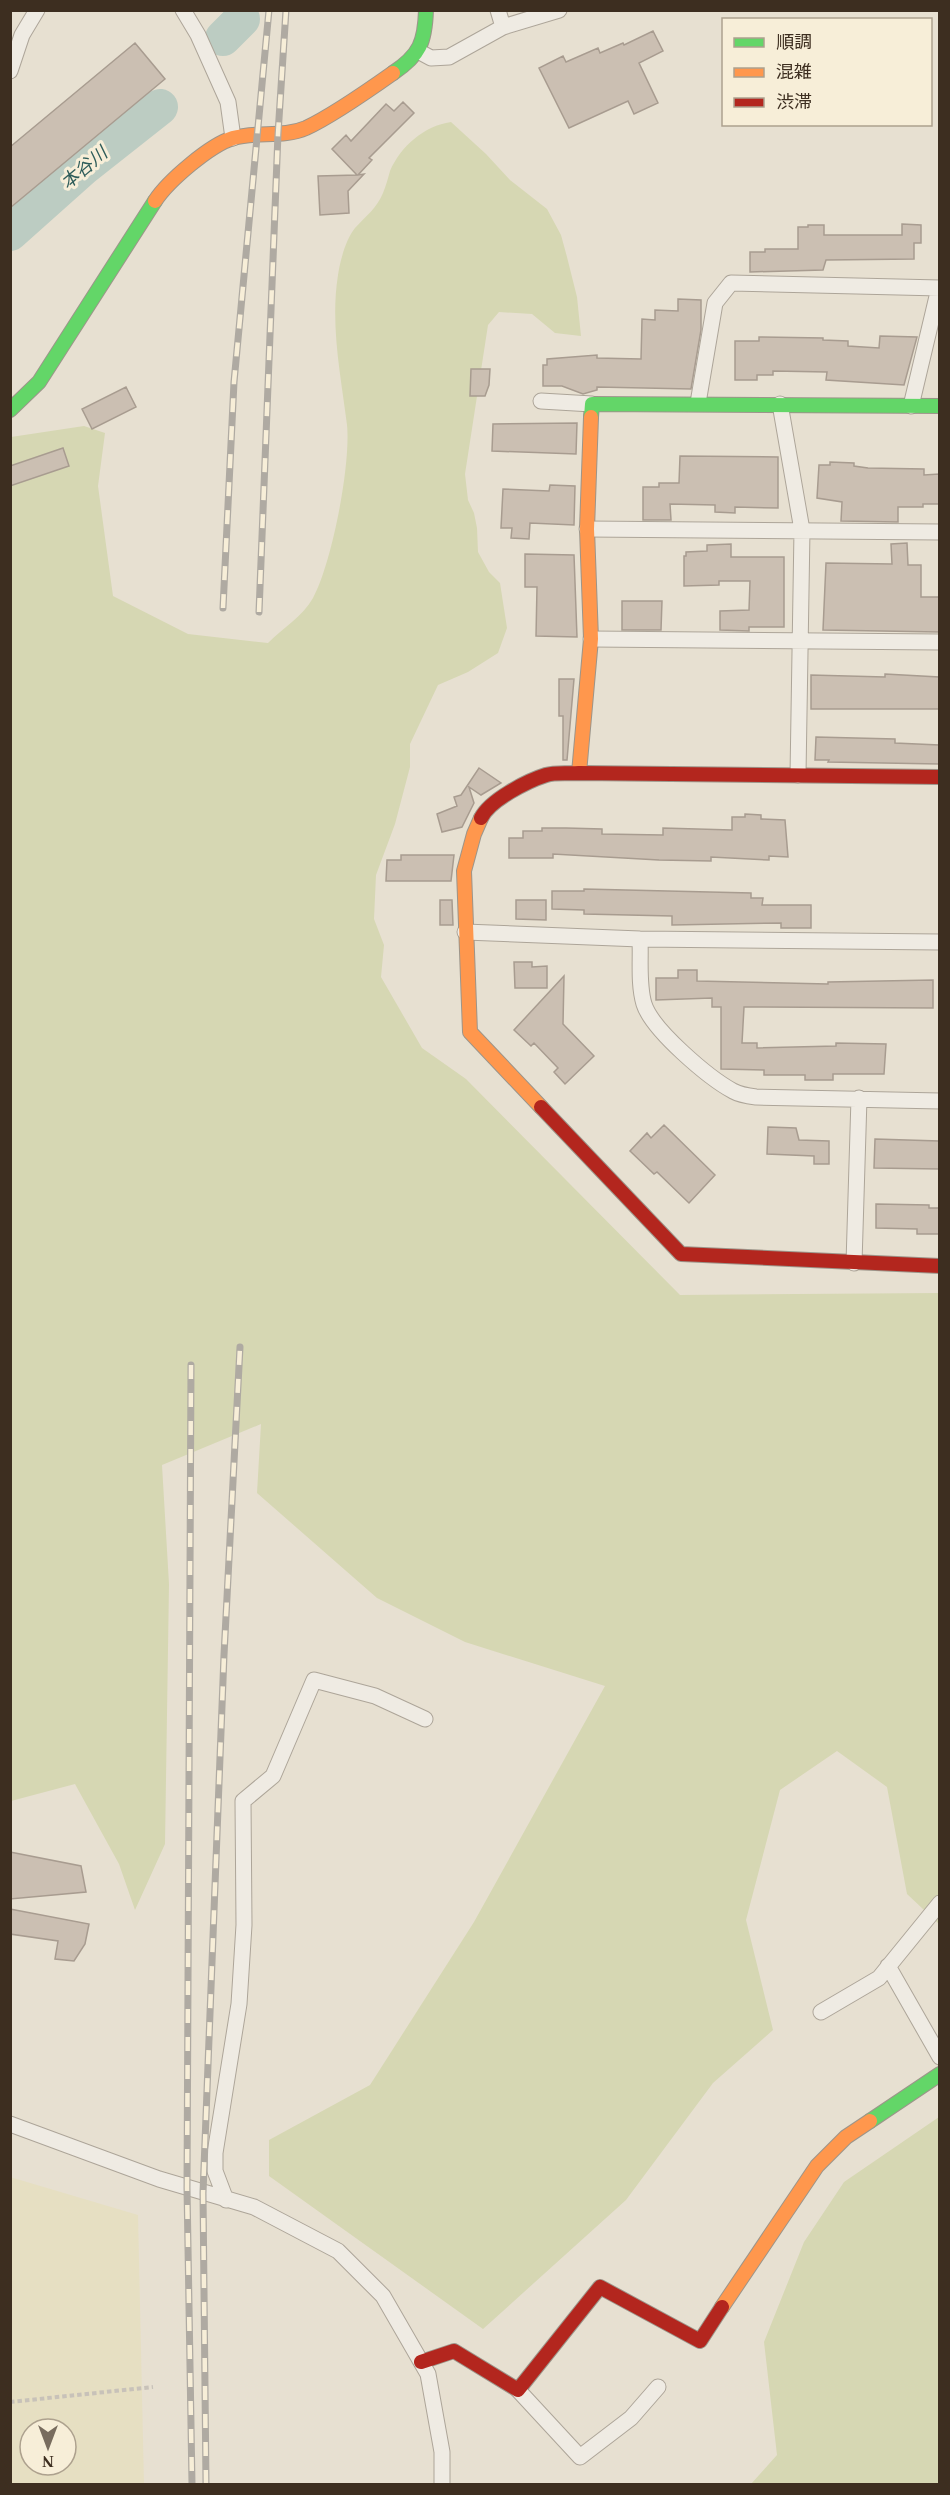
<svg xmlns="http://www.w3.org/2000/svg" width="950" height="2495" viewBox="0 0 950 2495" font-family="'Times New Roman','Noto Sans JP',serif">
<rect width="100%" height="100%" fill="#e7e0d1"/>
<path fill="#e6dfc2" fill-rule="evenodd" d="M10,2177l128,38 6,269h-133zM30,2429h36v36h-36z"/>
<path fill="#d6d7b3" d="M451,122l35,32 24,26 37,29 14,26 6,22 10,40 4,39 -26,-3 -23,-19 -33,-2 -11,13 -23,149 3,26 6,13 3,15 1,24 11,20 11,11 7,45 -9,25 -30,19 -30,13 -28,59v23l-15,57 -19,51 -2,44 10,26 -3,32 41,71 44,31 214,216 259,-2v631l-32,-30 -20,-107 -50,-36 -57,39 -34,130 27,110 -60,53 -87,117 -143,129 -214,-153v-36l101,-55 104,-163 131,-236 -140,-44 -88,-44 -120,-105 4,-69 -99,41 7,119 -4,260 -30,66 -16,-46 -44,-80 -64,17v-1364l73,-11 21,7 -7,53 15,110 75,38 80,9c14,-14 35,-27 45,-45 19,-35 38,-134 34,-173 -6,-49 -17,-100 -9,-150 2,-14 8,-36 17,-47 11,-12 22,-20 28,-35 3,-7 5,-15 7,-22 11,-25 34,-45 61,-49z
M939,2117v367h-188l26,-29 -13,-113 40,-100 40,-60z"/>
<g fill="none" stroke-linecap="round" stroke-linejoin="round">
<path stroke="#bcccc2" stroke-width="6" d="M242,19l1,-9"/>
<path stroke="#bcccc2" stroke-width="36" d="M223,38l19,-19
M10,233l74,-66 76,-60"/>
</g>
<path fill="#cbbfb2" stroke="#a89c90" stroke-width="1.5" d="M653,31l10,20 -24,12 19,40 -24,11 -6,-13 -59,27 -30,-60 24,-12 3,6 32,-14 2,5 23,-10 1,2z
M135,43l30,36 -155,129v-61z
M403,102l11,11 -45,45 3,2 -14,15 6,-1 -16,17 1,22 -29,2 -2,-39 39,-1 -25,-26 14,-14 5,6 35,-37 8,7z
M902,224l19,1v18h-7v16l-88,1 -3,10 -73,2v-20h15v-3h33v-22h10v-2h16v10h78z
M678,299l23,1v30l-10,59 -94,-2v3l-14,4 -21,-8h-19v-21h4v-6l50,-4v3l44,1 1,-40 13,1v-10l23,1z
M880,336l37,1 -13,48 -78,-5 1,-8 -54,-1v4h-16v5h-22v-39h24v-4l64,1v2l25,1v5l31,2z
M471,369h19l-1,16 -4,11h-15z
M126,387l10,20 -44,22 -10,-20z
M577,423l-1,31 -84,-3 1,-27z
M63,448l6,18 -59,20v-20z
M680,456l98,1v51l-43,-1v6l-20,-1v-7l-45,-1 1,16h-28v-33h16v-4h20z
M830,462l24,1v3l14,2 56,1v6l15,-1v30h-16v3h-25v15l-57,-1 1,-19 -25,-4 2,-33h11z
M550,485l25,1 -1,39 -44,-2 -1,16 -18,-1 1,-10h-11l2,-39 46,2z
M907,543l1,22h13v32h18v35l-116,-2 3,-67 66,1 -1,-20z
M731,544v13h53v70h-35v4l-29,-1v-19l29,-1 1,-29h-31v4l-35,1v-30h2v-4l21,-1v-6z
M525,554l49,1 3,82 -41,-1 1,-49h-12z
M622,601h40l-1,29h-39z
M885,674l54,3v32h-128v-34l74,2z
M559,679h15l-7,81h-4v-44h-4z
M816,737l79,2v4l44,2v19l-111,-2 1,-2h-14z
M479,768l22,15 -20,12 -12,-8 5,16 -12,24 -20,5 -5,-18 20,-8 -3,-9 7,-2z
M745,814l16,1v4l24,1 3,37 -19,-1v4l-58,-3v4l-52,-1 -106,-6v4h-44v-20h14v-7h19v-3h24l36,1v5l61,1v-7l69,2v-13h13z
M401,855h53l-3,26h-65l1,-21h14z
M584,889l167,4v5h12l-1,7h49v23h-30v-5l-109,2v-9l-88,-2v-4l-32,-1v-18h32z
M440,900h12l1,25h-13z
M516,900h30v20l-30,-1z
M514,962h18v5l15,-1v22h-32z
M678,970h19v11l131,3v-2l105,-2v28l-189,-1 -2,36h15v5l79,-2v-3l50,1 -2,30h-51v6h-28v-5h-41v-5l-43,-1v-62h-9v-9l-56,2v-22h22z
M564,976l-1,48 31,32 -29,28 -11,-12 4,-4 -24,-25 -3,3 -17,-16z
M664,1125l51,50 -26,28 -32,-31 -3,2 -24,-23 17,-18 4,5z
M768,1127l28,1 3,12 30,1v23h-15v-8l-47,-2z
M875,1139l64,2v28l-65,-1z
M876,1204l53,1v3h10v26h-22v-5l-41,-1z
M10,1852l71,14 5,26 -76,7z
M10,1909l79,15 -4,20 -11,17 -19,-2 3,-18 -48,-7z"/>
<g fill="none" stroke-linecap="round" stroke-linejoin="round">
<defs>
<path id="street" d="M183,10l15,25 30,67 5,36
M498,10l5,17
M418,51l13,7 18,-1 54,-30 56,-17
M10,71l12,-36 15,-25
M541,401l51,3
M698,403l17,-100 16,-20 209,5
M780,404l22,126 -4,245
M911,406l28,-118
M587,529l353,3
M591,639l349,3
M465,932l175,7 300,3
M640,939c1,21 -2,45 4,65 8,26 65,74 89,87 7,4 15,5 23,6l184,4
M854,1263l5,-165
M888,1966l52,91
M821,2012l58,-34 61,-75
M10,2124l149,55 95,28 84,44 45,45 45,78 14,78v32
M226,2200l-11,-29v-18l24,-149 5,-79 -1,-124 30,-25 41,-96 61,16 50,23
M518,2390l62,67 51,-39 27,-31"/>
<path id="fast" d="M393,73c27,-18 32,-31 33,-63
M10,410l29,-28 116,-181
M591,417l1,-13 348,2
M870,2121l70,-47"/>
<path id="slow" d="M155,201c13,-20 55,-56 78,-63 24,-7 50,0 73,-10 26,-12 63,-38 87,-55
M579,773l12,-134 -4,-110 4,-112
M481,818l-7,16 -10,37 6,161 71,75
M722,2307l95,-141 29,-29 24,-16"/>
<path id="jam" d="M481,818c9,-18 46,-37 65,-43 10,-3 23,-1 33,-2l361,4
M541,1107l140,147 259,12
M421,2362l33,-11 64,39 82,-103 100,54 22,-34"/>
</defs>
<use href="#street" stroke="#ada599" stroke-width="17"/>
<use href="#fast" stroke="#9c958a" stroke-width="16"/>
<use href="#slow" stroke="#9c958a" stroke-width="16"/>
<use href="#jam" stroke="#9c958a" stroke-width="16"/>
<path stroke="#c8c2b9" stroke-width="4" stroke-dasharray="4.5 3" stroke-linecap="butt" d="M10,2402l143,-15"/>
<use href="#street" stroke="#efebe3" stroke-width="15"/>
<use href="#fast" stroke="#63d668" stroke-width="14"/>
<use href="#slow" stroke="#ff974d" stroke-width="14"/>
<use href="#jam" stroke="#b3261e" stroke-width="14"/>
<defs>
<path id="rail" d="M223,608l11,-226 35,-372
M259,612l19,-478 8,-124
M191,1365l-4,823 5,296
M206,2484l-3,-291 21,-538 16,-308"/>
</defs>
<use href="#rail" stroke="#afaaa2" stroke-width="7"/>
<use href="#rail" stroke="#f7eed8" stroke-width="4.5" stroke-dasharray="14" stroke-linecap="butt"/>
</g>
<g text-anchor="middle" stroke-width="6" stroke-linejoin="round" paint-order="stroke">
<g font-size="18" font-style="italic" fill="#2f5d5a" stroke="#f7eed8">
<text transform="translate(84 168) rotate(-40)" y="6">本谷川</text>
</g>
</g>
<rect width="950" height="2495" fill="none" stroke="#3d2e20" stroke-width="24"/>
<rect x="722" y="18" width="210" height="108" fill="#f7eed8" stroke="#ada18e" stroke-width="1.5"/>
<rect x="734" y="38" width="30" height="9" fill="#63d668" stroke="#ada18e" stroke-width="1.5"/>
<text x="776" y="48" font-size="18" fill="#3d2e20">順調</text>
<rect x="734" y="68" width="30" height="9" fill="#ff974d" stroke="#ada18e" stroke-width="1.5"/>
<text x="776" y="78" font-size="18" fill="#3d2e20">混雑</text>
<rect x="734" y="98" width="30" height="9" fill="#b3261e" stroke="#ada18e" stroke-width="1.5"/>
<text x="776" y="108" font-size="18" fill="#3d2e20">渋滞</text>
<g transform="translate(48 2447) rotate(180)"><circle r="28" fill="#f7eed8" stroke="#ada18e" stroke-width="1.5"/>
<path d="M0-4.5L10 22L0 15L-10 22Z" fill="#786c5e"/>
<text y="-9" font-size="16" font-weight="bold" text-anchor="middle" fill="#3d2e20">N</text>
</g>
</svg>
